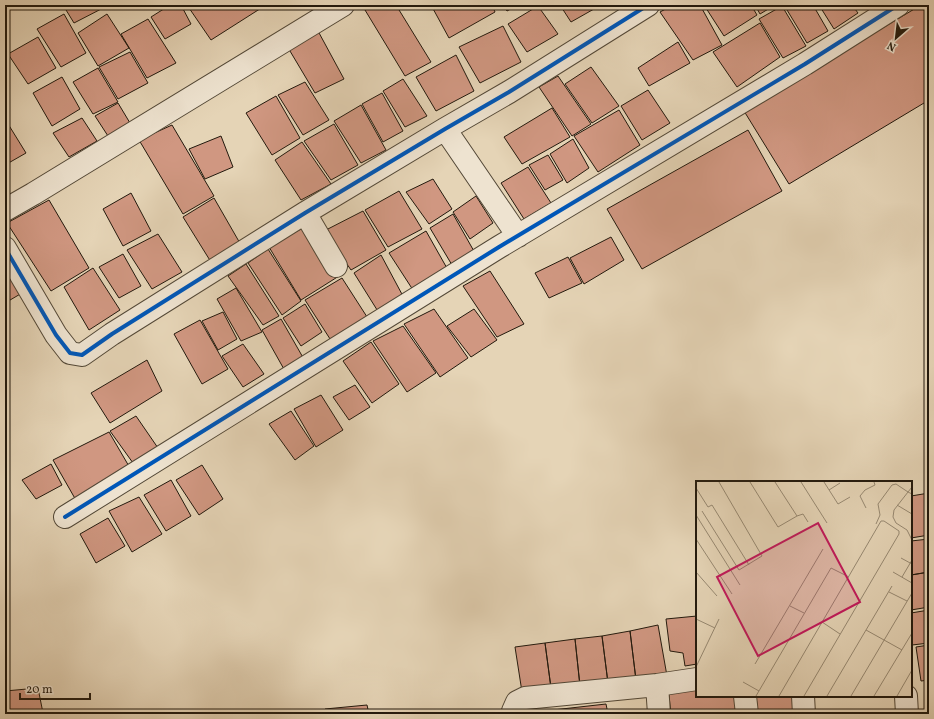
<svg xmlns="http://www.w3.org/2000/svg" width="934" height="719" viewBox="0 0 934 719" font-family="Vollkorn,serif">
<rect width="100%" height="100%" fill="#e5d4b6"/>
<filter id="stains"><feTurbulence type="fractalNoise" baseFrequency=".005" numOctaves="4"/><feColorMatrix values="0 0 0 0 .2 0 0 0 0 .09 0 0 0 0 .02 0 0 0 .5 -.17"/></filter>
<radialGradient id="worn" r=".72"><stop offset=".6" stop-color="#630" stop-opacity="0"/><stop offset="1" stop-color="#630" stop-opacity=".3"/></radialGradient>
<path fill="#d09781" stroke="#22190d" d="M63,5h41l1,2 -31,16z
M170,5h11l10,19 -26,15 -14,-22z
M187,5h79l-55,35z
M374,5h22l35,57 -26,14 -40,-66z
M431,5h61l3,7 -46,26z
M503,5h15l-11,6z
M560,5h41l-30,17z
M673,5h27l22,40 -29,15 -33,-48z
M704,5h47l6,10 -33,21z
M755,5h20l-15,9z
M784,5h29l15,26 -21,12z
M819,5h33l6,8 -24,16z
M921,5l8,13v55l-4,2 4,7v18l-140,84 -45,-73z
M538,6l20,28 -31,18 -19,-28z
M782,6l24,40 -23,12 -24,-39z
M64,14l22,39 -25,14 -24,-38z
M107,14l22,34 -31,18 -20,-33z
M148,19l28,44 -29,15 -26,-44z
M760,23l20,34 -43,30 -24,-35z
M503,26l18,36 -41,21 -21,-36z
M318,31l26,48 -29,14 -28,-47z
M38,37l18,31 -28,16 -20,-30z
M678,42l12,21 -41,23 -11,-18z
M130,52l18,31 -30,16 -19,-32z
M456,55l18,36 -38,20 -20,-34z
M591,67l28,39 -27,17 -27,-39z
M98,68l20,34 -25,12 -20,-32z
M558,76l33,48 -19,12 -33,-49z
M62,77l18,32 -28,17 -19,-33z
M403,79l24,37 -22,11 -22,-36z
M305,82l24,38 -26,15 -25,-40z
M648,90l22,33 -28,17 -21,-34z
M382,93l21,38 -20,11 -21,-38z
M276,96l24,42 -28,17 -26,-42z
M118,103l12,20 -22,13 -13,-20z
M361,105l25,45 -25,13 -27,-42z
M552,108l18,29 -48,27 -18,-27z
M619,110l21,35 -42,27 -24,-36z
M82,118l15,23 -28,16 -16,-24z
M5,119l21,34 -21,12z
M334,124l24,41 -27,15 -27,-39z
M172,125l42,71 -31,18 -44,-74z
M748,130l34,61 -140,78 -35,-60z
M221,136l12,31 -28,12 -16,-30z
M573,139l16,29 -22,15 -17,-29z
M302,142l29,42 -30,16 -26,-40z
M548,155l15,25 -18,10 -16,-25z
M528,167l23,36 -27,16 -23,-36z
M433,179l19,30 -23,15 -23,-32z
M399,191l23,38 -34,18 -23,-37z
M131,193l20,38 -28,15 -20,-37z
M476,196l17,27 -23,16 -17,-27z
M214,198l27,47 -30,17 -28,-45z
M49,200l40,68 -38,23 -44,-68z
M363,211l23,39 -35,20 -27,-39z
M453,214l22,39 -23,12 -22,-37z
M308,225l31,51 -38,24 -32,-53z
M426,231l22,39 -35,20 -24,-37z
M158,234l24,38 -30,17 -25,-39z
M611,237l13,23 -40,24 -14,-26z
M268,249l33,52 -19,14 -34,-52z
M123,254l18,32 -22,12 -20,-31z
M381,255l23,43 -25,15 -25,-40z
M568,257l14,26 -33,15 -14,-25z
M5,263l17,30 -17,10z
M246,264l33,52 -16,9 -35,-49z
M93,268l27,42 -31,20 -25,-43z
M490,271l34,53 -27,13 -34,-51z
M342,278l27,42 -37,22 -27,-42z
M236,288l26,44 -21,9 -24,-42z
M305,304l17,28 -21,14 -18,-28z
M434,309l34,49 -28,19 -36,-53z
M474,309l23,31 -26,17 -24,-31z
M223,312l14,27 -19,11 -16,-29z
M281,319l24,42 -20,10 -23,-41z
M200,320l28,49 -26,15 -28,-50z
M403,326l33,47 -29,19 -34,-51z
M371,342l28,42 -27,19 -29,-42z
M243,344l21,30 -21,13 -21,-31z
M147,360l15,31 -52,32 -19,-30z
M355,385l15,22 -21,13 -16,-23z
M321,395l22,35 -27,17 -22,-38z
M291,411l23,35 -19,14 -26,-36z
M136,416l22,32 -25,15 -23,-32z
M109,432l21,36 -53,34 -24,-42z
M51,464l11,21 -26,14 -14,-19z
M202,465l21,34 -24,16 -23,-35z
M171,480l20,36 -25,15 -22,-36z
M929,493v42l-18,3v-42z
M139,497l23,37 -30,18 -23,-41z
M108,518l17,28 -29,17 -16,-29z
M929,539v33l-18,3v-34z
M929,572v35l-18,3v-35z
M929,610v33l-17,2 -1,-8v-24z
M697,616v48l-12,2 -2,-13 -13,-2 -4,-32z
M658,625l9,51 -31,4 -6,-49z
M630,631l6,49 -28,3 -6,-47z
M602,636l6,47 -28,3 -5,-47z
M575,639l5,47 -29,2 -6,-45z
M545,643l6,45 -29,4 -7,-45z
M929,645v35l-8,1 -5,-34z
M697,685v11h43l2,17 -9,1h-62l-3,-27z
M38,688l5,25 -10,1h-28v-23z
M756,696h40l1,15 -39,3z
M606,704l2,10h-63l-1,-3z
M367,705l2,9h-43l-1,-5z"/>
<g fill="none" stroke-linecap="round" stroke-linejoin="round">
<defs>
<path id="minor" d="M445,129l73,107
M5,210l28,-16 310,-189
M305,213l31,53
M5,248l51,87 14,18 12,2 30,-21 193,-121 140,-84 64,-37 139,-87
M65,517l434,-270 306,-183 93,-59
M657,685l2,29
M745,696l2,18
M803,696l1,18
M906,696l1,18
M513,714v-3l4,-9 8,-4 132,-13 40,-6"/>
</defs>
<use href="#minor" stroke="#534837" stroke-width="24"/>
<use href="#minor" stroke="#eee3d0" stroke-width="22"/>
<defs>
<path id="cycleway" d="M5,248l51,87 14,18 12,2 30,-21 193,-121 140,-84 64,-37 139,-87
M65,517l434,-270 306,-183 93,-59"/>
</defs>
<use href="#cycleway" stroke="#eee3d0" stroke-width="6"/>
<use href="#cycleway" stroke="#0057b8" stroke-width="4"/>
</g>
<g transform="translate(696 481)">
<rect width="216" height="216" fill="#e5d4b6"/>
<path fill="none" stroke="#978972" stroke-width="1" d="M54,1l28,45 19,-11 -22,-34M105,1l26,41M128,1l14,22 12,-7M0,7l12,19 4,-2 37,60M133,9l11,-7M216,13l-4,-2 -14,18 -1,7 3,6 11,7 5,10M201,24l15,9M170,27l-6,-12 5,-6 10,-5 -1,-3M6,30l37,59 23,-14 -43,-74M0,34l44,70M101,35l6,-2 5,8M180,43l4,-9 -2,-11 14,-19 4,-1 12,8 4,-5M0,58l36,55M205,77l11,6M0,91l21,24M197,91l19,11M206,96l10,-17M193,111l18,9M94,125l14,7M0,138l19,9M126,141l18,12M170,149l36,20M59,183l68,-115M0,186l23,-48M47,201l16,9M60,215l75,-128 18,9M83,215l102,-175h3l15,10v3l-95,162M131,215l65,-110M155,215l61,-103M178,215l38,-63M201,215l15,-26"/>
<path fill="#c2185b" fill-opacity="0.15" stroke="#c2185b" stroke-width="2" d="M122,42l42,79 -102,54 -41,-79z"/>
<rect width="216" height="216" fill="none" stroke="#22190d" stroke-width="2"/>
</g>
<rect width="934" height="719" fill="none" stroke="#e5d4b6" stroke-width="20"/>
<rect x="6" y="6" width="922" height="707" fill="none" stroke="#22190d" stroke-width="2"/>
<rect x="10" y="10" width="914" height="699" fill="none" stroke="#22190d"/>
<g transform="translate(896 38) rotate(208)" stroke="#eee3d0" stroke-width="3" paint-order="stroke">
<path d="M0-3L7 15L0 10L-7 15Z" fill="#22190d"/>
<text y="-6" font-size="11" font-weight="bold" text-anchor="middle" fill="#22190d">N</text>
</g>
<path d="M20 693v6h70v-6" fill="none" stroke="#22190d" stroke-width="2"/>
<text x="26" y="693" font-size="12" fill="#22190d" stroke="#eee3d0" stroke-width="3" paint-order="stroke">20 m</text>
<rect width="100%" height="100%" filter="url(#stains)"/>
<rect width="100%" height="100%" fill="url(#worn)"/>
</svg>
